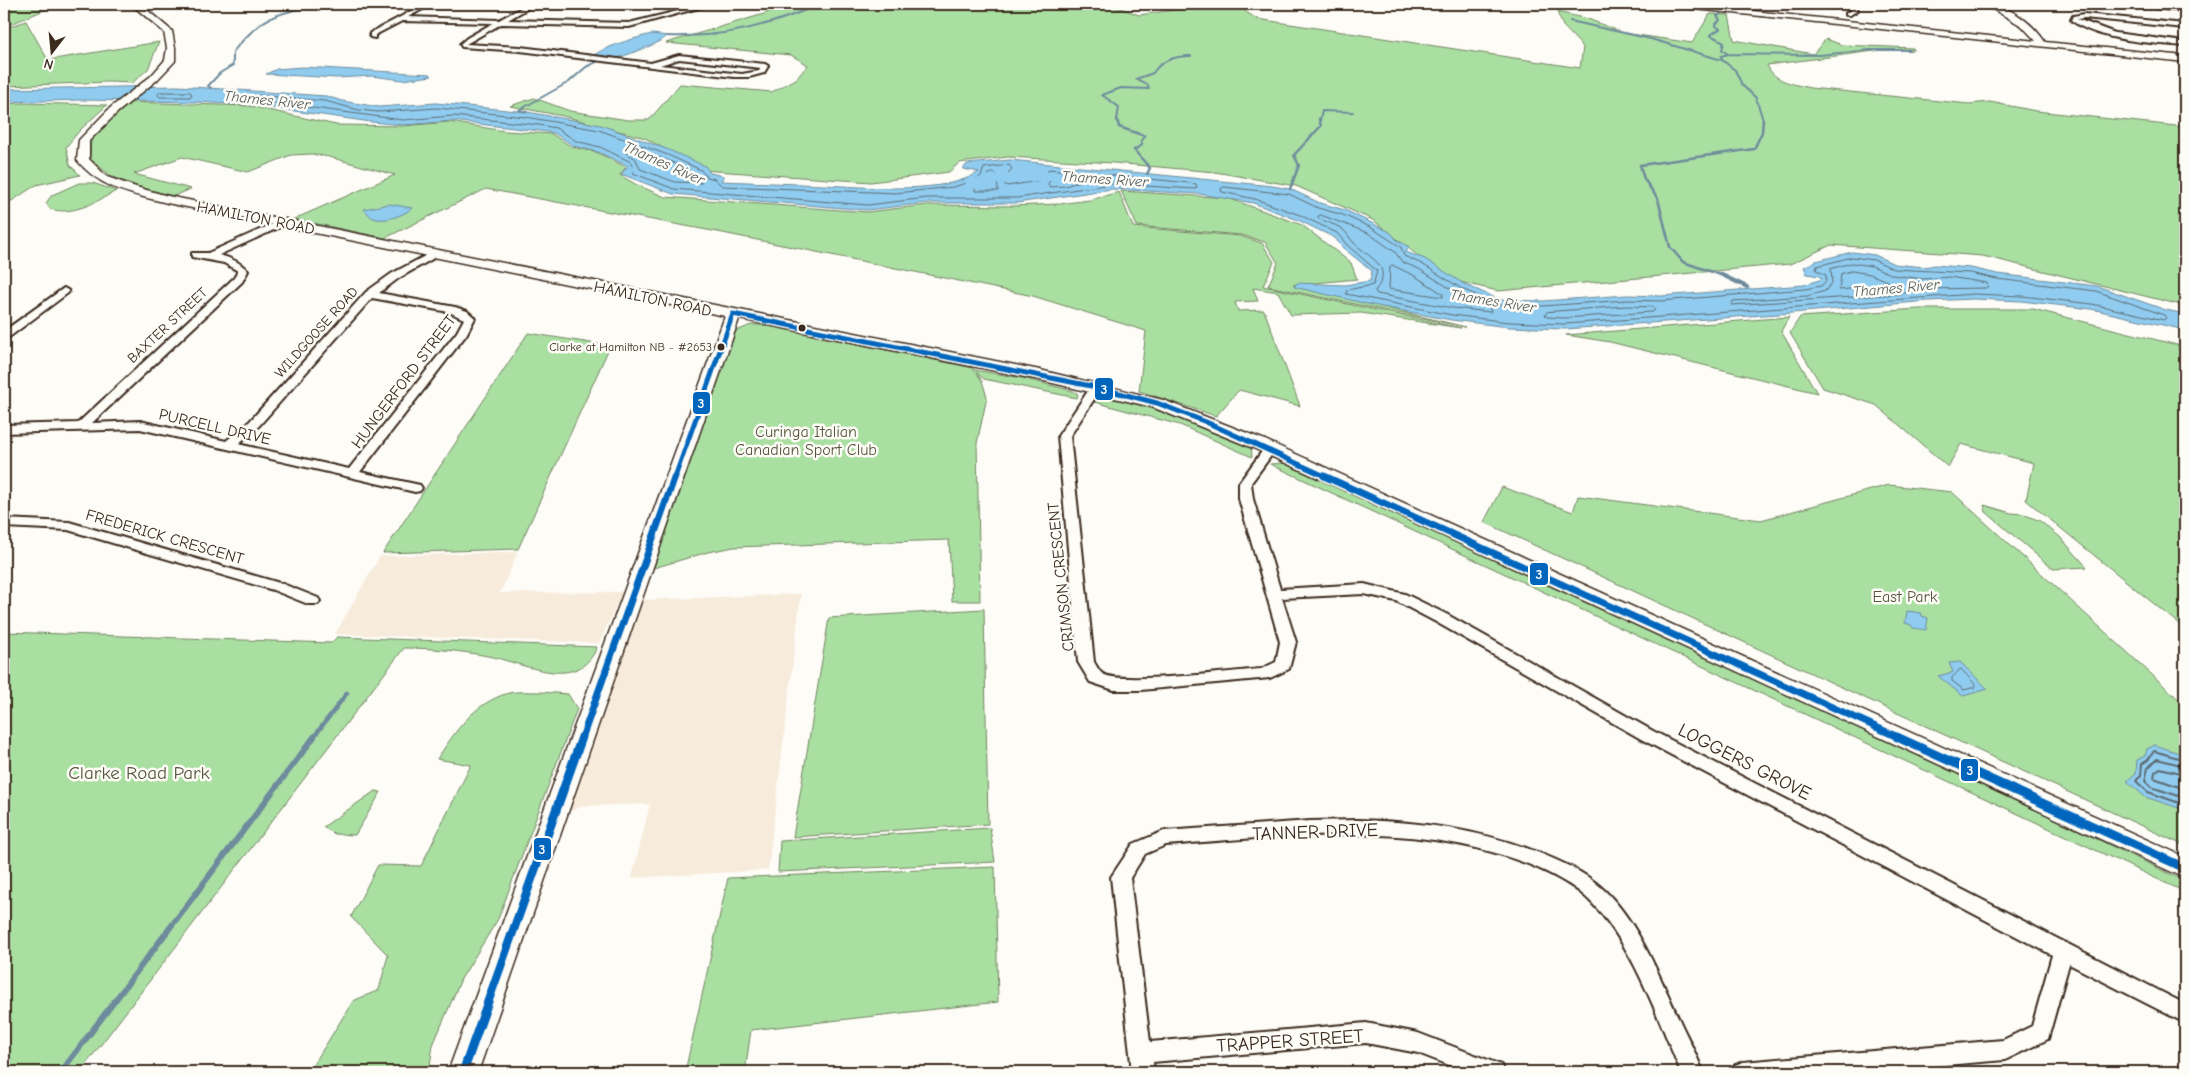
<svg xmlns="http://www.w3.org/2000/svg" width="2189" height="1076" viewBox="0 0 2189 1076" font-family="'Comic Neue',sans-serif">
<rect width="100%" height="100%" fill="#fdfcf7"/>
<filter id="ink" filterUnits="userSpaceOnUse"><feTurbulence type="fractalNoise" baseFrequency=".02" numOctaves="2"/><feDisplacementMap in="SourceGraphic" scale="10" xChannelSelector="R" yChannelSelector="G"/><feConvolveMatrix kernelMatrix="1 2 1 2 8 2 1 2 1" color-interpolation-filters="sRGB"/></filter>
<g filter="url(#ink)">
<path fill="#f7ebdb" d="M518,552l-18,41 123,-1 -24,51 -264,-9 45,-78z
M801,594l-33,276 -136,8 18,-74 -68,2 -15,7 74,-213z"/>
<path fill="#aadfa2" stroke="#728460" d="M18,4l30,1 1,3 -45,19v-21z
M786,4h323l30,11 76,-11h19l23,15 323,49 3,-21 -20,-21 -6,-14 31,7 36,14 68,10 18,-29 19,1 5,25 79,14 13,-15 16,6 71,3 1,2h-32l-115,15c7,17 27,19 43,23l159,16 21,-2 46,9 149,16v179l-202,-50 -152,-11 -41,19 -292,27 -51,-12 -74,-59 -77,-34 -81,-14 -101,-9 -106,-6 -49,6 -10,9 -78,10 -169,-12 -57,-32 -82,-22 -53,-10 24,-8 36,13 58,9h21l31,-36 92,8 24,-13 12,-14 -17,-10 -125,-12 98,-29z
M26,21l22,39 111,-18 -11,27 -16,14 -24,-1 -104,4v-57z
M129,102l121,4 86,19 67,1 46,-4 56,9 47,3 20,13 24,5 30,15 -6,8 15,9 30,13 202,15 60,-7 86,1 46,-2 31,-4 29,-8 14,35 107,9 22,7 12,19 -11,24 198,42 -100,-15 -70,2 -13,-23 -25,-4 5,13 -23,1 3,9 26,-1 36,96 -61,-16 -23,26 -77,-25 7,-60 -113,-35 -315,-64 -232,-43 -101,49 -91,-19 101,-44 -66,-18 -17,-3 -21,1 -43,17 -66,-15 -48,17 57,15 -17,7 -34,-8 -29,-12 -21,-17 1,-19z
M23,103l84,2 -27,25 -14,17 4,18 10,10 -44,10 -32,21v-102z
M79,183h14l23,8c-20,11 -43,25 -66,18l-4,-6 6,-8z
M1121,191l107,7 74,27 49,38 6,16 -64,6 172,42 -197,-41 10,-23 -13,-21 -24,-7 -104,-9z
M1918,309h115l152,38v282l-159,-129 8,-37 -73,-19 -13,23 -72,-62 -53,-17 -33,-55 10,-16z
M1789,317l-8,14 36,62 -207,-51 -44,-7z
M751,325h13l209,43 1,2 48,8 51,13 5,3 -1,4 -93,-19 -8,-7 6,9 5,16 -10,46 3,158h-28l-3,-61 -215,7 -26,5 -58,17 84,-237z
M528,333l82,13 -92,203 -135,4z
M1103,397c52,8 100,30 148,50l1,10 -72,-32 -86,-23z
M1286,463l456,207 443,211v11l-915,-428z
M1889,485l63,7 233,213v141l-701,-324 18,-35 71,25 5,-16 183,24z
M1984,505l27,8 12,1 17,7 20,16 27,30 -34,2 -67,-57z
M984,609l4,215 -195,13 36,-219z
M4,632l327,11 6,-6 260,10c-19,47 -75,15 -109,9 -28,-5 -56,-8 -84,-8l-324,424h-76z
M540,692l28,2 9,15 -79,210 -37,60 -28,66 -4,27h-120l44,-71 26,-11 9,-35 -37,-38 27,-52 43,1 50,-101 -34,-6c19,-28 36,-56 72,-66 9,-2 21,-1 31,-1z
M375,791l6,1 -26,43 -20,-1 -12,-7z
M990,828l5,34 -217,10 2,-31z
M995,867l3,135 -247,28 -6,42h-60l43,-194z"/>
<path fill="#8fccf0" stroke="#6d8b9c" d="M652,34l15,2c-7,8 -44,21 -55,23 -6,1 -13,-1 -20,-2 8,-9 46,-20 60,-23z
M302,67l128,7 2,2 -30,4 -30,-4 -35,2 -71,-4 11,-5z
M178,86l148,10 16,5 37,6 57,-4 91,9 74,13 68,25 36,16 5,7 14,3 -3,5c34,1 69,3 103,4 42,2 120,10 155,-13l-16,-3 4,-5 43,-4 262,26 18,3 30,14 25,7 45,22 7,8 12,7 -3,5 19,7 39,25 36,16 43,1 84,-6 34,1 143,-11 18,-6 -3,-3 -12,-2 -3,-7 12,-6 36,-9 23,3 19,9 30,3 11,-2 36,3 27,6 99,12 69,24 19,4v16l-94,-21 -70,-8 -47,-2 -46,2 -136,12 -227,16 -56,-2 -58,-7 -79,-15 -78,-18 3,-4 48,2 25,-4 2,-10 -29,-23 -8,-10 -37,-18 -45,-17 -53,-9 -88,-5 -95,14h-90l-60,7 -194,-16 -52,-20 7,-8 -30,-14 -24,-6 -20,-13 -14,-2 -88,-10 -48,4 -33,-3 -119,-17 -57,-3 -114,-2 -77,2v-13z
M389,204l23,4c-7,7 -25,13 -35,11 -6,-1 -9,-5 -13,-10z
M1907,611l14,2 1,3 6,2 -2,12 -13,-2 -2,-3 -6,-2z
M1960,662l28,27 -25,7 -25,-20 15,-4 -4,-9z
M2155,745l30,10v55l-40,-13 -18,-16 9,-8 1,-13 8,-4 2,-7z"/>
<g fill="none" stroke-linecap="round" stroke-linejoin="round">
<path stroke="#5d6b72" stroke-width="1" d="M160,92h30l2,2 -2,3h-30l-2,-2z
M254,95l71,6 34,9 19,2 59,-4 89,9 73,13 69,25 33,15 6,7 8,2 7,7 174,7 57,-6 21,-6 7,-5 3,-8 25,-3 3,4 -10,10 2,5 4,2 35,-6 6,-11 141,14 6,1 1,3 -2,2 -83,-5 -95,14h-90l-60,7 -193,-16 -41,-16 -1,-8 -3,-4 -29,-14 -24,-6 -20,-13 -17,-3 -86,-9 -50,4 -149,-20 -3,-3z
M628,148c23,8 59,14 74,35l-27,-1 -35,-13 -4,-10 -11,-7z
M994,173l3,2 1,16h-23v-4l9,-6 5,-7z
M1055,176l23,2 2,3 -14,5 -16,1 -2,-3z
M1224,187l65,7 29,14 25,7 27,12 31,20 3,9 18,8 40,25 37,16 44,1 84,-6 34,1 144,-12 16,-3 5,-5v-6l-10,-5 1,-4 35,-9 22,3 20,9 76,4 27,6 99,12 68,24 2,3 -2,2 -72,-16 -70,-8 -48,-2 -409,30 -56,-2 -57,-7 -106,-21 1,-4 26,-5 4,-14 -30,-26 -10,-12 -37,-18 -45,-16 -33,-7 -1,-3z
M1321,215l47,18 27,19 7,10 17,7 40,25 31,14 1,4 -38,-4 -76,-14 -2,-3c20,-25 -6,-33 -21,-48 -5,-5 -7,-11 -13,-15 -7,-4 -15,-6 -22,-9l-1,-2z
M1852,263l20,3 21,9 30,4 26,-2 38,6 1,3 -2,2 -59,1 -29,5 -167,11 2,-4 74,-5 18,-5 7,-8 -1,-14z
M1392,265l23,11 28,18v3l-54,-8 1,-22z
M1852,271l18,3 19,8 1,3 -51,5 2,-16z
M1627,306l26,1 2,3 -3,2 -87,6 -18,-1 -2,-2 2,-3z
M1961,669l14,15v3l-11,3 -12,-9v-3z"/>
<path stroke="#5d6b72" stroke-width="2" d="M2185,760l-31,-9 -6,9 -6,4 -1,11 -5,6 12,11 37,13
M2185,766l-28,-7 -9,9 -3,13 6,6 34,11
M2185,774l-25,-6 -5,4 -1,6 31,11"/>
<path stroke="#6d8b9c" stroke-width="2" d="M1721,14l-4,2 3,4 -5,5 5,4 -10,6 14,7 -2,8 6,4
M1570,21l81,18 71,21 13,10 7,15 14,13 7,22
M667,36c52,2 105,-10 152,-32
M1722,60l-1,-4 7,-2 92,1 50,-5h40
M233,63v-11l4,-5c28,-33 41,-33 81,-43
M211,88l-3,-2 12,-13 13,-8
M527,112l-8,-2 50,-28 17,-15 14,-7
M1117,120l2,-13 -17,-12 19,-7 28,1 -1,-4 -12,-6 17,-6c8,-13 23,-17 38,-17
M1320,120l2,-9 31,1"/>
<path stroke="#6d8b9c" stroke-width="2.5" d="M1117,119l2,8 26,9 -4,5 1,4 -8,5 16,18 -3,6
M1290,189l9,-24 -5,-10 27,-29 -2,-7
M1724,276l-41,-14 -13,-15 -12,-48 -14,-20 -4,-14 114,-16 8,-17 1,-13"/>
<path stroke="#6d8b9c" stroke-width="4" d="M1720,274l27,13"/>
<path stroke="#6d8b9c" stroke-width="4.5" d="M313,738l34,-45"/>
<path stroke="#6d8b9c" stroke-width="6" d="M61,1072l253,-335"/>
<path fill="#8fccf0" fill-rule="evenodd" d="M1063,171l6,2 2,3 -2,3 -80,6 -16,4 -6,-2 -2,-3 2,-3 22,-6z"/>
<defs>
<path id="minor" d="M425,4h7l-24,13 91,3 29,-16h7l-27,16 121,3 57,-14 -22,-5 29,3 20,-3 -84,23 -128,-3 -35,20 54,3 131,16 28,-8 86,9 3,2 -4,7 -15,4h-15l-214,-26 -58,-4 -2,-3 7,-6 26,-15 -91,-2 -27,14v3l-5,-1v-4zM679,59l82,9 -2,3 -17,3 -82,-9z
M1845,4h6l7,6 -8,5h-4v-2l5,-3z
M2128,4l57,3v4l-54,-5z
M2084,14l101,10v4l-101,-10 -7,1 38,14 70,9v4c-33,-3 -87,-5 -114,-26l2,-4z
M284,219l3,1v4l-68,31c12,3 21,7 29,16l-6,11 -150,141 48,-2 86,20 23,-19 117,-130 25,-18 45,-24 5,3 -2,2 -40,23 -20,15 76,14 12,4 8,7 -9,17 -106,137 60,13 2,3 -2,3 -5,1 -275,-63 -136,4v-8l74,-2 156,-145 4,-7 -14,-8 -32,-6v-4h16zM372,298l77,14 15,7 -7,13 -108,137 -111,-25 19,-16z
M64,288l5,3 -1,2 -60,45 -4,1v-8z
M1096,384l6,3 -32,49 24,226c2,3 5,10 9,12 16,11 132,-3 158,-5l15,-7 4,-20 -41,-143v-16l27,-37h8l2,3 -25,34 2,16 27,90 84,-5 41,10 41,20 207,117 532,273v19l-116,-59 -21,75 -43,21 -143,12h-130l3,-7 8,-3 260,-22 29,-14 20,-71 -411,-216 -205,-117 -40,-21 -32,-7 -82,4 14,44 -7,27 -19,9 -129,12h-27l-24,-8 -12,-20 -20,-226 34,-51z
M4,519l65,3 214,62 35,14 2,3 -2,3h-10l-35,-14 -205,-60 -64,-3z
M1358,820c64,2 119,9 179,32 23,9 48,20 66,37 34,31 56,86 75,128 8,18 18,36 25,55h-22c-24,-55 -47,-125 -89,-169 -17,-18 -42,-30 -64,-39 -116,-45 -241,-28 -362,-19l-21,9 -15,24 20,164 216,-19 52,10 83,32 3,7h-37l-49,-19 -52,-10 -213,19 1,10h-22l-21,-195 22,-33 31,-13 146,-10z"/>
<path id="secondary" d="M131,4h9l32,27 3,17v13l-18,19 -39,32 -29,29v18l18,18 29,10 32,9 872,174 123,30 102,40 920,417v21l-932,-430 -101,-41 -112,-27 -301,-61 -261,753h-30l277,-756 -558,-113c-34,-9 -67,-14 -90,-43l2,-20 31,-32 41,-32 14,-16 2,-12 -3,-16z
M1663,4h25l348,37 -14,-15 -38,-22c23,-1 49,19 61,38l140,14v6l-518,-56z"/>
</defs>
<use href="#minor" stroke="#3b2a1e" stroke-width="4"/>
<use href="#secondary" stroke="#3b2a1e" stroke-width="3"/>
<use href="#minor" fill="#fdfcf7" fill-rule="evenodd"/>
<use href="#secondary" fill="#fdfcf7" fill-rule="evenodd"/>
<defs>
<path id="bus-1-far2" d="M675,477l58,-163 363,73 61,16 49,19 121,55"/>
<path id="bus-1-far1" d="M1324,476l576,262
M582,738l93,-262"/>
<path id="bus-1" d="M1897,737l288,131
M463,1072l119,-335"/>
</defs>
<use href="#bus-1-far2" stroke="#fdfcf7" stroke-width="8"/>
<use href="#bus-1-far1" stroke="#fdfcf7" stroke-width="11"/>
<use href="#bus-1" stroke="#fdfcf7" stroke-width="12"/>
<use href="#bus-1-far2" stroke="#0065bd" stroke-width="5"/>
<use href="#bus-1-far1" stroke="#0065bd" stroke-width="7"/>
<use href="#bus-1" stroke="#0065bd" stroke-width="9"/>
</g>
</g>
<g fill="#3b2a1e" stroke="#fdfcf7" stroke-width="2">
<circle cx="802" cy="328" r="4.5"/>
<circle cx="721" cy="347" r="4.5"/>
</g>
<g text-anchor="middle" stroke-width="5" stroke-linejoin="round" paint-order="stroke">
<g font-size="12" fill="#3b2a1e" stroke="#fdfcf7" text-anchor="end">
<text x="712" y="351">Clarke at Hamilton NB - #2653</text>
</g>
<g font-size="14" fill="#3b2a1e" stroke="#fdfcf7">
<text transform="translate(167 325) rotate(-43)" y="5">BAXTER STREET</text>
<text transform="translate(316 332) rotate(-48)" y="5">WILDGOOSE ROAD</text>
</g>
<g font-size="15" font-style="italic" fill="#545b5d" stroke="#fdfcf7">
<text transform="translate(267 100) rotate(6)" y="5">Thames River</text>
<text transform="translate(664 163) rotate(24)" y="5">Thames River</text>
<text transform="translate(1105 179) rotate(4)" y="5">Thames River</text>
<text transform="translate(1896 288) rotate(-5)" y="5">Thames River</text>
<text transform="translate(1493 301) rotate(9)" y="5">Thames River</text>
</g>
<g font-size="16" fill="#3b2a1e" stroke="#fdfcf7">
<text transform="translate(256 217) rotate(11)" y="6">HAMILTON ROAD</text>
<text transform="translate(653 298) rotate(12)" y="6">HAMILTON ROAD</text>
<text transform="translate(403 381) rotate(-53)" y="6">HUNGERFORD STREET</text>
<text transform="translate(215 426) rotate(13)" y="6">PURCELL DRIVE</text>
<text transform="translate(165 536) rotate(16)" y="6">FREDERICK CRESCENT</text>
<text transform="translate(1060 577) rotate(-96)" y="6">CRIMSON CRESCENT</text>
</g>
<g font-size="16" fill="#57573f" stroke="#fdfcf7">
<text x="806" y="437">Curinga Italian<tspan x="806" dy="18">Canadian Sport Club</tspan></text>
<text x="1905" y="602">East Park</text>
</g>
<g font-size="19" fill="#3b2a1e" stroke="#fdfcf7">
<text transform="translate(1745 761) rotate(27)" y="7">LOGGERS GROVE</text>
<text transform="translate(1315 831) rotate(-2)" y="7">TANNER DRIVE</text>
<text transform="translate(1290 1040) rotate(-4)" y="7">TRAPPER STREET</text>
</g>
<g font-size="19" fill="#57573f" stroke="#fdfcf7">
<text x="139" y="779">Clarke Road Park</text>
</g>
</g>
<g stroke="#fdfcf7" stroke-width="2">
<rect x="1094" y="377" width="20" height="24" rx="5" fill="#0065bd"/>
<rect x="692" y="391" width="19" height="24" rx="5" fill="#0065bd"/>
<rect x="1529" y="562" width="20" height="24" rx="5" fill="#0065bd"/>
<rect x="1960" y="758" width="19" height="24" rx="5" fill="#0065bd"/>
<rect x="533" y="837" width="19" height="24" rx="5" fill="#0065bd"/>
</g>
<g font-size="14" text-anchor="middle" font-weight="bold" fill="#fff">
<text x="1104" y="394">3</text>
<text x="701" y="408">3</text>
<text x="1539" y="579">3</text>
<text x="1970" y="775">3</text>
<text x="542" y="854">3</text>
</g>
<rect width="2189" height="1076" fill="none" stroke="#fdfcf7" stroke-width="20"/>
<rect x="10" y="10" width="2169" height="1056" fill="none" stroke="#3b2a1e" stroke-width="2" filter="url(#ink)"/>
<g transform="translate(52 52) rotate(196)" stroke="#fdfcf7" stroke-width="4" paint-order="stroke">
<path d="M0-4L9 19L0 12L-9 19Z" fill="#3b2a1e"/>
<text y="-8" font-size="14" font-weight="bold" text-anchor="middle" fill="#3b2a1e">N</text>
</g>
</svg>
